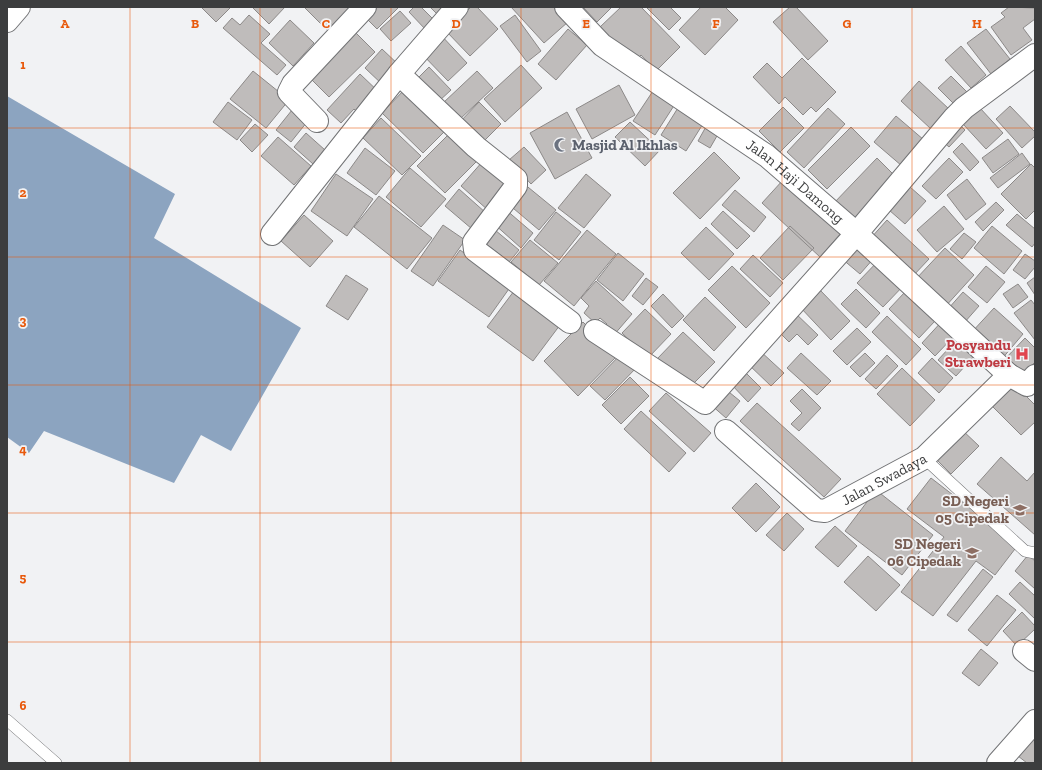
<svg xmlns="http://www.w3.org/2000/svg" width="1042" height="770" viewBox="0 0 1042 770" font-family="'Zilla Slab',serif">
<rect width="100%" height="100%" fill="#f1f2f4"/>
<path fill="#8ca4c0" d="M7,96l168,98 -21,44 147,90 -70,123 -30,-16 -27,48 -130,-52 -15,22 -22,-16z"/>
<path fill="#bfbcbb" stroke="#8c8988" d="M201,7h30l-15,15z
M252,7h33l-16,17z
M304,7h47l-24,23z
M375,7h24l-22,22 -12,-12z
M414,7h7l14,14 -9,9 -17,-18z
M430,7h20l-10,10z
M471,7h6l21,22 -28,27 -24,-25z
M511,7h44l13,15 -24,21z
M583,7h29l-15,15z
M621,7h20l39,40 -24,24 -15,-16 -7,7 -34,-35z
M646,7h24l11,11 -12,12z
M701,7h24l13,13 -33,35 -26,-25z
M790,7h6l32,34 -20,19 -35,-38z
M1009,7l26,1v11l-12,9 9,12 -21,15 -20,-28 14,-10 -4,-4z
M400,11l11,12 -20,18 -11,-12z
M249,15l21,19 -9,9 25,22 -9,10 -54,-47 9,-10 8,7z
M515,15l26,36 -14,11 -27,-36z
M290,20l24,23 -21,23 -24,-23z
M568,29l19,16 -31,35 -18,-16z
M986,29l24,30 -19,15 -24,-31z
M354,31l21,21 -46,45 -21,-21z
M439,33l28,30 -19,18 -28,-29z
M961,46l25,29 -15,13 -26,-28z
M382,49l19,18 -17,19 -19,-18z
M802,58l34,34 -20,20 -5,-5 -8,8 -18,-18 -6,7 -26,-27 14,-14 15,15z
M521,65l21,23 -37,34 -21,-23z
M429,67l22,23 -13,12 -22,-22z
M253,71l36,29 -23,28 -36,-29z
M477,71l16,17 -34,32 -16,-17z
M360,74l22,21 -21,21 -7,-7 -13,14 -14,-13z
M951,76l17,17 -12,13 -18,-18z
M919,81l30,28 -18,20 -30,-28z
M619,85l16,30 -43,24 -16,-30z
M406,88l41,41 -24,24 -41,-40z
M655,88l22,13 -22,34 -22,-14z
M228,102l24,18 -15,20 -24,-18z
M479,102l22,22 -22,22 -22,-21z
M681,103l25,16 -20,32 -25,-16z
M1010,106l25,26v4l-13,12 -26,-29z
M783,107l21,21 -24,24 -21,-21z
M828,108l17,16 -41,44 -17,-16z
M980,108l23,25 -17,16 -23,-25z
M292,110l15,12 -16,20 -15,-12z
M567,112l25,46 -37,21 -25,-46z
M896,116l28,24 -22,26 -28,-24z
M381,118l40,38 -19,19 -39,-37z
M956,121l9,9 -16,17 -9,-8z
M630,122l30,28 -15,16 -30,-29z
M708,123l13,6 -11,19 -12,-7z
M255,124l13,11 -16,17 -12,-12z
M851,127l19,19 -43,43 -19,-19z
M306,133l19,17 -12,14 -19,-17z
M449,134l28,27 -32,32 -28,-27z
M278,137l33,29 -17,19 -33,-29z
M1008,139l11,15 -26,19 -11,-15z
M962,143l17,19 -9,9 -17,-19z
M524,147l22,23 -15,14 -22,-24z
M365,148l30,23 -19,24 -29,-22z
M714,152l26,26 -40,41 -27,-26z
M1022,153l8,11 -32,24 -8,-10z
M877,158l19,19 -44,46 -19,-19z
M949,158l14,14 -27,27 -14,-13z
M483,161l28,25 -22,25 -28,-25z
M1031,164l4,4v42l-9,9 -25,-25z
M410,168l36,31 -25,28 -35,-30z
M336,174l37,25 -26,37 -36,-25z
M586,174l25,21 -27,33 -26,-20z
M967,179l19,25 -20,16 -19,-25z
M783,180l58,53 -21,24 -58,-54z
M523,183l33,27 -17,20 -32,-27z
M910,187l16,14 -21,23 -16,-14z
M459,189l27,24 -14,16 -27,-23z
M735,190l31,27 -12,15 -32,-27z
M379,196l53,42 -25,31 -53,-42z
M996,202l8,8 -21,21 -8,-9z
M944,206l20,23 -27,23 -20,-22z
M505,209l28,24 -12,15 -28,-25z
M723,211l27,25 -13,13 -26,-25z
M556,212l25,20 -22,28 -25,-20z
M1017,214l18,15v14l-3,4 -26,-22z
M304,215l29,26 -23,26 -29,-26z
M887,220l42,39 -17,18 -42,-38z
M443,225l22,15 -32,46 -22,-15z
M790,226l24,22 -31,32 -23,-22z
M992,226l30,25 -18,23 -30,-26z
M706,227l28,27 -25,26 -28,-27z
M495,230l24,20 -10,12 -24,-19z
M587,230l29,24 -42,52 -30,-25z
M964,233l12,9 -14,17 -12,-10z
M530,240l28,23 -19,22 -28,-23z
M856,241l18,17 -14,16 -19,-16z
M945,248l29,27 -30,33 -29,-28z
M460,250l51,36 -22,31 -51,-36z
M618,253l26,21 -21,27 -26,-21z
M1025,254l10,7v6l-10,12 -12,-9z
M753,255l30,28 -13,14 -30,-28z
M881,258l26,24 -24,25 -26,-24z
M732,266l38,37 -24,25 -38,-38z
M986,266l19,16 -18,21 -19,-16z
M346,275l22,14 -20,31 -22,-14z
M1035,277v18l-8,-12z
M646,278l12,9 -15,18 -11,-9z
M596,281l36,33 -19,22 -9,-9 3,-3 -7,-6 -5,5 -11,-10 5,-7 -8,-8z
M1018,284l10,13 -15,11 -10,-14z
M819,289l31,32 -19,19 -31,-33z
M856,289l24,24 -14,15 -25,-24z
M514,291l46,34 -27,36 -46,-34z
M905,292l30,29 -16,17 -30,-29z
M963,292l16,14 -15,17 -16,-14z
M663,294l21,22 -12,12 -21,-22z
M705,297l31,30 -22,24 -31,-31z
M1031,300l4,5v35l-21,-27z
M994,308l29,26 -22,26 -30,-27z
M645,309l26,25 -23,24 -26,-25z
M792,310l26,25 -10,10 -11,-11 -8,8 -12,-12z
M887,316l34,33 -15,16 -34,-33z
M944,319l14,13 -23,24 -13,-13z
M583,322l34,34 -39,40 -34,-35z
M857,328l14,14 -24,23 -14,-14z
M683,332l32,30 -27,27 -31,-30z
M959,337l18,16 -21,23 -18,-16z
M1025,338l10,10v14l-14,14 -17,-16z
M759,350l25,23 -13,13 -24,-23z
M623,352l15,14 -33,34 -15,-14z
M801,353l30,28 -14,14 -30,-27z
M865,353l10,10 -15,14 -10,-10z
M887,355l11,11 -22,23 -11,-10z
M932,358l21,20 -14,15 -21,-20z
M902,368l33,32 -25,26 -33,-32z
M743,370l18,18 -13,14 -18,-19z
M630,377l19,19 -28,28 -19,-19z
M1011,381l24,24v17l-14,13 -32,-32z
M724,388l16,13 -14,17 -16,-14z
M802,389l19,19 -22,23 -8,-7 11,-11 -12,-12z
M666,393l45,40 -17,19 -45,-41z
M757,403l84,76 -17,18 -84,-76z
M641,411l45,42 -17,19 -45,-43z
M960,428l19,18 -28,28 -19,-19z
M1001,457l26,24 8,-9v63l-58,-51z
M931,478l87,67 -23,30 -19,-14 -43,55 -32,-24 43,-55 -37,-28z
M756,483l24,24 -24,25 -24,-24z
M876,490l57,45 -31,40 -57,-44z
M787,513l17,16 -20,22 -18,-16z
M835,526l22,20 -19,21 -23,-20z
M1028,555l7,6v28l-20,-18z
M868,556l32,29 -24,26 -32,-29z
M983,569l10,8 -36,45 -10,-7z
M1020,582l15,14v23l-26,-25z
M997,595l19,15 -29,36 -19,-16z
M1022,612l13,14v3l-18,17 -14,-15z
M981,649l17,14 -19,23 -17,-13z
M1035,735v28h-8l-9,-7z"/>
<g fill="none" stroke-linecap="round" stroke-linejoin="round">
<defs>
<path id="lane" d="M924,458l101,93 10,2
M7,720l49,43"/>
<g id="street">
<path id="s1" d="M566,7l36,38 165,111 81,70 161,149"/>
<path d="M399,74l77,73 40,32v7l-42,56 1,8 95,72"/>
<path d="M317,121l-28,-29 4,-8 72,-77"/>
<path d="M272,234l127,-160 58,-67"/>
<path d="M595,331l110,72 151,-169 98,-116 10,-10 71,-53"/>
<path id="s2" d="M726,431l90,79 9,1 99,-53 85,-83 18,10 8,-9"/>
<path d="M1024,651l11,9"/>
<path d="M998,763l37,-42"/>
</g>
<path id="secondary" d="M7,21l12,-14"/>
</defs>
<use href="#lane" stroke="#727375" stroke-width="12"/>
<use href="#street" stroke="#727375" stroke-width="24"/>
<use href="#secondary" stroke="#727375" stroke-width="24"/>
<use href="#lane" stroke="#fff" stroke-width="11"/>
<use href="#street" stroke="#fff" stroke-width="22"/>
<use href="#secondary" stroke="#fff" stroke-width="22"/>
</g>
<path fill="none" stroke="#e8590c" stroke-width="1" stroke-opacity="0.55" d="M130,7v756M260,7v756M391,7v756M521,7v756M651,7v756M782,7v756M912,7v756M7,128h1028M7,257h1028M7,385h1028M7,513h1028M7,642h1028"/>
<defs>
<symbol id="mosque-bare" viewBox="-9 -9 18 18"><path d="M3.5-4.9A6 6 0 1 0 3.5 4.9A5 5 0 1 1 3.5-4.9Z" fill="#6b7280" stroke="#f1f2f4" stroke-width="2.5" paint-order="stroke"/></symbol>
<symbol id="hospital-bare" viewBox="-9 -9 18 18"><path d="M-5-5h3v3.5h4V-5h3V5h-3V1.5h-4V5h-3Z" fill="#e0444e" stroke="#f1f2f4" stroke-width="2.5" paint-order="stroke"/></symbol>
<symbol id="school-bare" viewBox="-9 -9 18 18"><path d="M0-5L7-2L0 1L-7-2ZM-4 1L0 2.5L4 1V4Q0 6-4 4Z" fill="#8d6e63" stroke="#f1f2f4" stroke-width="2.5" paint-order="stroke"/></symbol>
</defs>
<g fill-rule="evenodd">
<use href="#mosque-bare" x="551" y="135" width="20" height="20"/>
<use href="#hospital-bare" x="1012" y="344" width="20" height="20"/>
<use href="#school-bare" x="1010" y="500" width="20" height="20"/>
<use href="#school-bare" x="962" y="543" width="20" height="20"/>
</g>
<g text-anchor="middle" stroke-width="3.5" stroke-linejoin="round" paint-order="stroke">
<g font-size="15" font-weight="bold" fill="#5b616d" stroke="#f1f2f4" text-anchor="start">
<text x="572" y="150">Masjid Al Ikhlas</text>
</g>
<g font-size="15" fill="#3c3d3e" stroke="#f1f2f4">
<text dy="5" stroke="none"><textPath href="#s1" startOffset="289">Jalan Haji Damong</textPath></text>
<text dy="5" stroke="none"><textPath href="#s2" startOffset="196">Jalan Swadaya</textPath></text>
</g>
<g font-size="15" font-weight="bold" fill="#be3a42" stroke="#f1f2f4" text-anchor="end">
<text x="1011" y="350">Posyandu<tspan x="1011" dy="17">Strawberi</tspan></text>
</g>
<g font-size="15" font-weight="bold" fill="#785e54" stroke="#f1f2f4" text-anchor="end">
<text x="1009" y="506">SD Negeri<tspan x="1009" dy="17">05 Cipedak</tspan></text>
<text x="961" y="549">SD Negeri<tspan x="961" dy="17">06 Cipedak</tspan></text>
</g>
</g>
<g font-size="13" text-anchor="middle" font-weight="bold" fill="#e8590c" stroke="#f1f2f4" stroke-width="3.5" stroke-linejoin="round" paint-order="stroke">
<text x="65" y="28">A</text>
<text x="195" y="28">B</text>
<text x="326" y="28">C</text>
<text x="456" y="28">D</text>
<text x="586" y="28">E</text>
<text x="716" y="28">F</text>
<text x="847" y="28">G</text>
<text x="977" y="28">H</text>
<text x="23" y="69">1</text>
<text x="23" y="197">2</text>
<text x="23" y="325">3</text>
<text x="23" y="454">4</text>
<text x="23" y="582">5</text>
<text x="23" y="710">6</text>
</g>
<rect width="1042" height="770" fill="none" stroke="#3c3d3e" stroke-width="16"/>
</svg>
